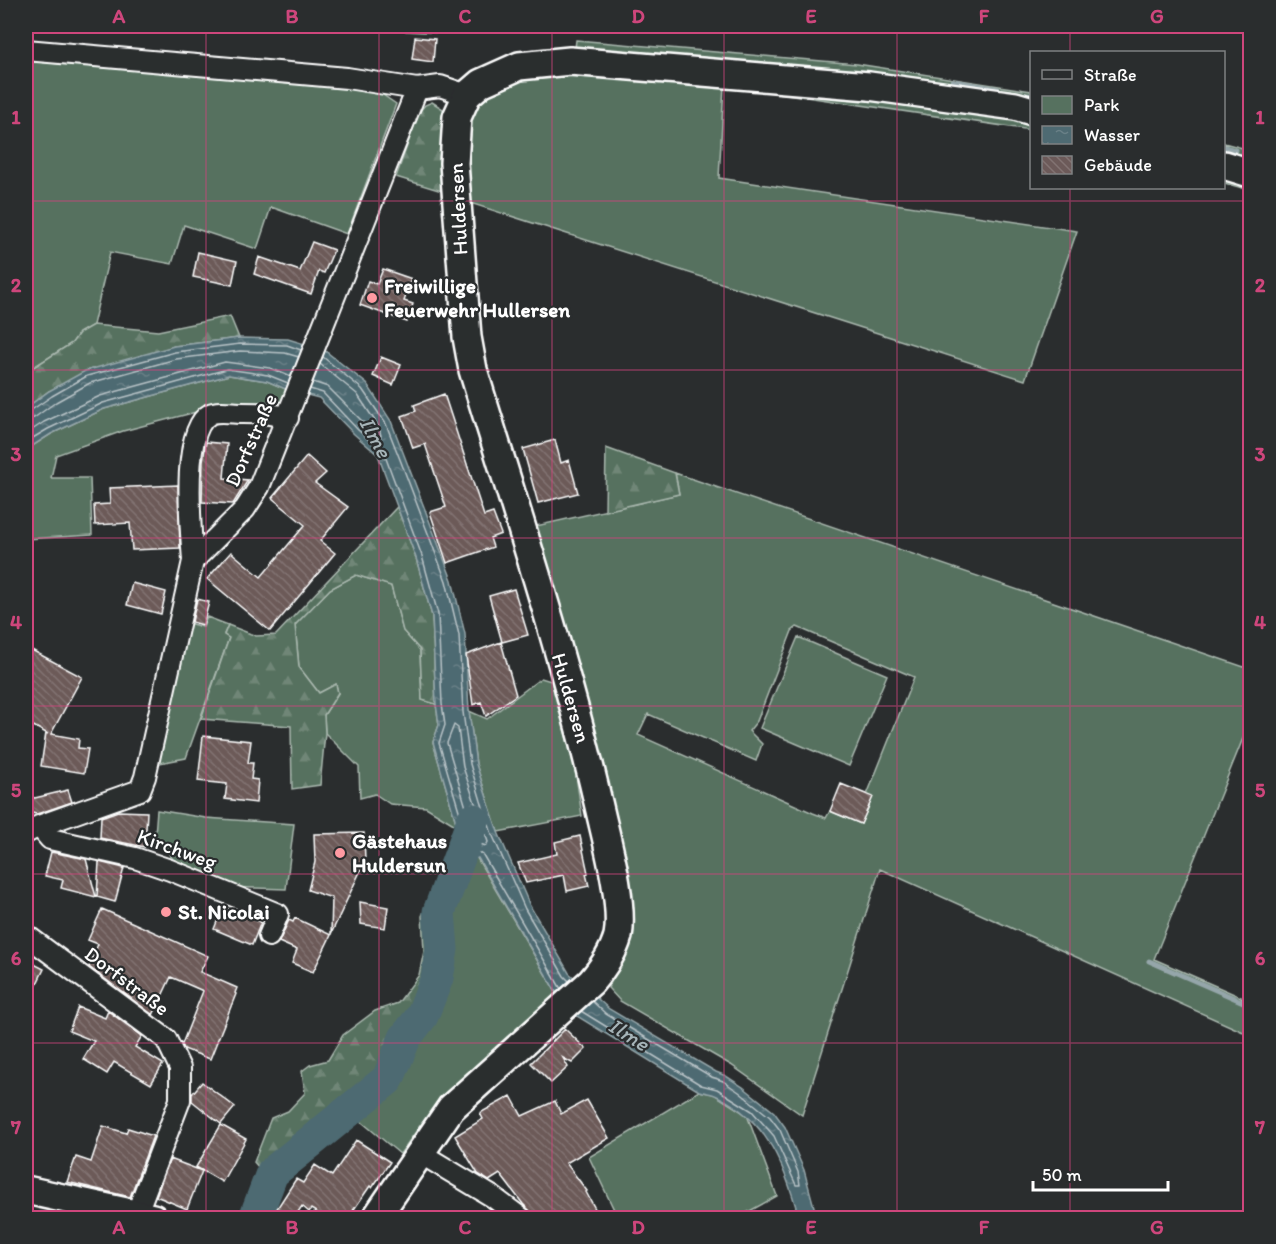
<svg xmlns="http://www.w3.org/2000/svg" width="1276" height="1244" viewBox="0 0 1276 1244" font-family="Itim,sans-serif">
<defs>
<pattern id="forest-firs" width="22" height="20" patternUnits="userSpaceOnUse" patternTransform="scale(1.5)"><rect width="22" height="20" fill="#56715f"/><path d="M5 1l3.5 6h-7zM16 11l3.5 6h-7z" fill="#6f8677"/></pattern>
<pattern id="water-ripples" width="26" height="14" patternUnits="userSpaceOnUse" patternTransform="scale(1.5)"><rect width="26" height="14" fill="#4e6a72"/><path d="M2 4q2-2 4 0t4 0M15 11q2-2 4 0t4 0" fill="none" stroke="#698087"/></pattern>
<pattern id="building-back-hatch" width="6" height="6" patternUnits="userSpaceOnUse" patternTransform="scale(1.5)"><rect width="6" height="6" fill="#6c5a59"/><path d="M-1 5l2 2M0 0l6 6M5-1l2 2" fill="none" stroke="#827372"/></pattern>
</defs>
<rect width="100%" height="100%" fill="#2a2d2e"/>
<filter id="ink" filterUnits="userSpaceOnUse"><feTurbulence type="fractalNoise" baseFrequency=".0167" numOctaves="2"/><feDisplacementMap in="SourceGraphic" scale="12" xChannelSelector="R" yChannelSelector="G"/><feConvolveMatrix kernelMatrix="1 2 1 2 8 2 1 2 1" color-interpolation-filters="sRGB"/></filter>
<g filter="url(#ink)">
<path fill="#56715f" stroke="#aab8af" stroke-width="1.5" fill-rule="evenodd" d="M442,26h18l1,7h-18z
M576,40l281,24 174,27v39l-307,-45 -5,93 358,53 -52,149 -558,-178v-85l34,-35 71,-8z
M26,61l351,30 19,13 -49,130 -76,-27 -14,42 -73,-24 -12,39 -62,-12 -17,73 -14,8 -7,10 -46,29z
M1224,143l26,7v40l-26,-7z
M229,375l38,6 21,9 -5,12 -64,4 -96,25 -67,24 -5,23h39l2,57 -66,4v-89l25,-16 53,-25z
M675,473l575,196v52l-96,238 96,42v34l-370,-166 -78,246 -71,-50 -111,-64 -12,-13 14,-26 9,-24 1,-45 -27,-127 -69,-240 143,-32zM797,627l117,50 -47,118 5,3 -11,26 -31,-13 -4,7 -13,-5 -175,-78 10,-21 108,47 6,-17 -13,-13 8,-10 35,-90z
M356,575l35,11 12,45 17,19 2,50 14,4 3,21 -6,17 24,84 -31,-19 -36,-3 -15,-10 -15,4 -1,-31 -34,-34 -1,-18 14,-22 -2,-9 -17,9 -20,-26 -4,-42 35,-36z
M207,617l21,8 -4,9 5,4 -43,120 -27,5 3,-24 26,-116 15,4z
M798,637l89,38 -38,91 -89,-38z
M541,678l10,3 24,88 7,47 -84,16 -22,-68 -7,-53 18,8z
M157,810l49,8 88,6 -8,65 -63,-2 -45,-21 -23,-31z
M472,858h5l80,136 -118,105 -39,55 -43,-36 34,-34 41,-70 17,-69 -1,-15 2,-23z
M699,1091l15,3 33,21 30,81 -40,22h-123l3,-2 -28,-59z"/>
<path fill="url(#forest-firs)" stroke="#aab8af" stroke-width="1.5" d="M408,26h34l1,7 -37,-2z
M432,102l11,7 2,8v75l-49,-15 23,-65 6,-7z
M230,316l9,22 -65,8 -125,45 -23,17v-36l46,-29 7,-10 14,-8 65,6z
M606,448l69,25 4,21 -74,17z
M397,507l19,51 16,58 4,88 -14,-4 -2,-50 -17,-19 -12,-45 -35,-11 -26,14 -35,36 4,42 20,26 17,-9 2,9 -14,22 1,18 -5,52 -28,4 -1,-63 -90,-7 28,-81 -5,-3 4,-10 28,11 20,-1z
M457,826l15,32 -22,49 -2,64 -16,43 -41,70 -34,34 -19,12 -53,49 -13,19 -2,12 13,8h-41l7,-17 17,-25 -12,-14 17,-44 17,-7 17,-18 -3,-22 8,-6 18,-5 15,-25 32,-24 23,-8 21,-28 5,-24 -2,-35z"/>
<path fill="url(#water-ripples)" stroke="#95a6aa" stroke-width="1.5" d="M239,338l49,1 36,11 43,34 24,37 61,159 13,54 4,77 7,53 22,68 32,74 39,67 40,36 107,63 10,4 17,11 31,25 11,15 19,43 13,48h-18c-14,-52 -31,-97 -82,-122 -5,-3 -12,-3 -18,-5l-127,-78 -15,-19 -79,-136h-6l-15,-32 -24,-84 6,-17 -3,-21 -4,-88 -16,-58 -38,-103 -24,-21 -35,-36 -31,-8 -21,-9 -38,-6 -125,34 -53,25 -25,16v-42l23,-17 36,-20 89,-25z"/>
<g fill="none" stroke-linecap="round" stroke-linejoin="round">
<path stroke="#b8c3c7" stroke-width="1.5" d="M323,357l39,32 24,35 15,38 45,119 13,54 4,77 7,52 11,37 11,33 33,75 39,67 5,5
M313,382l15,5 49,49h4l-2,-9 -22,-33 -37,-30
M310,389l13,4 35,37 26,23 38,103 16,58 4,90 3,21 -6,18 24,81 12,26 8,5 78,134
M26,412l4,-1 22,-15 35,-20 88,-24 65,-8 47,1 14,5
M26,420l8,-2 22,-16 34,-19 86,-24 64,-8 45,2 14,4
M26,434l18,-12 56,-26 125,-34 45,6 21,9
M26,442l22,-13 55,-26 124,-34 41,6 20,8
M454,725l4,3 5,39 25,75 -2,4 -6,-2 -10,-23 -23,-78z
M581,1011l120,74 16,4 35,22 22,25 22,49h4l-2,-13 -18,-42 -10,-13 -31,-25 -16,-11 -11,-4 -106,-63 -14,-13"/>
<path stroke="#95a6aa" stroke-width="5" d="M953,81l45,8
M1015,93l17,3
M1224,147l11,3
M1149,961l101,44"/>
<path stroke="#4e6a72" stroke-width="33" d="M255,1218l17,-45 116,-94 17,-41 17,-22 15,-38 5,-29 -3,-37 34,-92"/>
</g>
<path fill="url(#building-back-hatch)" stroke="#fff" stroke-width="1.5" d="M415,37l20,2 -2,23 -21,-3z
M312,242l22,8 -10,23 -5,-2 -8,23 -57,-20 5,-17 41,14z
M198,252l39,9 -5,24 -39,-8z
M383,269l29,10 -8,22 9,3 -6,18 -47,-17 8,-24 9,3z
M381,357l20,8 -8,20 -20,-9z
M444,394l40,122 9,-3 8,21 -11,4 3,9 -46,16 -17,-51 16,-5 -21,-63 -12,4 -11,-32 14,-5 -2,-6z
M555,440l6,23 8,-3 9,33 -40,10 -15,-54z
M206,442l21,2 -3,34 24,2 -15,24 -31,-2 1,-41z
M307,456l19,17 -11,10 33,24 -28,34 15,12 -65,78 -63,-52 24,-27 30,25 44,-52 -33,-27z
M178,485l2,63 -48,2 -2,-27 -35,2 -1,-20 16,-1 -1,-16z
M132,583l34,9 -5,22 -34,-9z
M514,589l14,46 -26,7 -13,-46z
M197,599l12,3 -6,23 -11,-3z
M501,642l15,53 -30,21 -5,-14 -8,3 -7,-50z
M26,647l56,30 -31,57 28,5 -1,9 10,1 -4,24 -43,-7 5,-33 2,1 -22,-12z
M203,736l48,5 -3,22h5l-2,16 7,1 -2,23 -31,-4 2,-15 -29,-3z
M841,784l32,13 -12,27 -31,-13z
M68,790l4,12 -35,12 -11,-2v-16l9,2z
M118,811l29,1 -2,35 -45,-9 1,-21z
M364,833l1,28 -34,73 1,-36 -24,-8 7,-28 -1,-28z
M580,836l8,37 -2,1 3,12 -22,5 -3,-16 -38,8 -8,-20 39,-9 -2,-12z
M51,852l35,7 10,38 -35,-9 2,-8 -18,-4z
M99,862l25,6 -9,34 -18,-5z
M360,902l28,5 -3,21 -24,-4z
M223,907l38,15 -9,23 -38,-16z
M102,909l106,47 -8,16 37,16 -2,5 1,1 -26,65 -26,-10 -2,-5 21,-53 -32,-14 -18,38 -64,-48 9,-23 -10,-4z
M295,918l36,17 -18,37 -21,-9 5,-13 -18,-8 10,-22 4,2z
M26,960l18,9 -18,37z
M78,1007l27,11 3,-7 34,25 -7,11 28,17 -12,20 -37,-22 -7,12 -24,-15 11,-18 -25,-10z
M565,1029l21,20 -14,14 -9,-5 5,9 -17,16 -20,-20z
M202,1082l33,25 -14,17 -29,-23v-7z
M511,1096l11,20 33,-15 6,13 26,-14 22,38 -43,25 21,28 -1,1 14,26h-67l-1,-5 -9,-9 -23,-30 -11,7 -11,-7 -23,-38 28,-17 -3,-6z
M221,1125l25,14 -24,43 -26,-15z
M103,1126l23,7 2,-5 25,8 -23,61 -63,-15 9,-25 15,5z
M356,1140l34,22 -18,26 -2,-2 -22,32h-22l-15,-9 -2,3 -7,-6 -8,12h-5l-13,-8 20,-31 7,4 12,-18 17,11z
M170,1159l32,12 -15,38 -31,-13z"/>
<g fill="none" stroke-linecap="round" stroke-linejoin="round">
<defs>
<path id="street" d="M26,50l321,28 70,11 23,-3 27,9
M193,561c-2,-31 -13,-131 17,-147 8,-4 23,-1 32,-1 17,0 31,0 46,5
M39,826l11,13 85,19 35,12 108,44 -9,22
M26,833l13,-7 101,-36 5,-13 48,-216 52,-52 14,-22 158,-398
M26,935l140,104 14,29v32l-44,115
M420,1153l73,44 28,21"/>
<path id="secondary" d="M1224,165l26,8
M26,1190l127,28
M376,1218l75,-110 140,-126c12,-14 22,-28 27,-46 6,-30 -10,-91 -17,-121 -34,-150 -83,-298 -128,-445l-6,-33 -13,-174 3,-46 10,-22 14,-12 38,-17 51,-5 299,25 146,20 17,5"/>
</defs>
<use href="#street" stroke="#fff" stroke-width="24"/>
<use href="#secondary" stroke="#fff" stroke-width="32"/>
<use href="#street" stroke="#2a2d2e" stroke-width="20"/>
<use href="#secondary" stroke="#2a2d2e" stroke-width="27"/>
</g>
</g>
<path fill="none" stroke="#ce467c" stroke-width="1.5" stroke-opacity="0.55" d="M206,26v1192M379,26v1192M552,26v1192M724,26v1192M897,26v1192M1070,26v26M1070,188v1030M26,201h1224M26,370h1224M26,538h1224M26,706h1224M26,874h1224M26,1043h1224"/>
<g fill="#ff9aa2" stroke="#2a2d2e" stroke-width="2">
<circle cx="372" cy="298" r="6"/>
<circle cx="340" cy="853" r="6"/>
<circle cx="166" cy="912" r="6"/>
</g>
<g text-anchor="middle" stroke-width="4.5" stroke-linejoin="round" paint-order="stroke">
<g font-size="21" fill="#fff" stroke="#2a2d2e">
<text transform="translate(458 209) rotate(-93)" y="7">Huldersen</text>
<text transform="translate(251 440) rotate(-66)" y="7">Dorfstraße</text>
<text transform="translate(571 698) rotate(74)" y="7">Huldersen</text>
<text transform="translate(177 849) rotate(20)" y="7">Kirchweg</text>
<text transform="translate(127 981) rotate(37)" y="7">Dorfstraße</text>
</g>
<g font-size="21" font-weight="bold" fill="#fff" stroke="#2a2d2e" text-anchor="start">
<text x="384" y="293">Freiwillige<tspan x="384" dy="24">Feuerwehr Hullersen</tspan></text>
<text x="352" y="848">Gästehaus<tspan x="352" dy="24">Huldersun</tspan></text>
<text x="178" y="919">St. Nicolai</text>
</g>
<g font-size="22" font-style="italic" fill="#a6b4b8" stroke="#2a2d2e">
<text transform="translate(376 437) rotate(61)" y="8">Ilme</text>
<text transform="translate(629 1034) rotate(32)" y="8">Ilme</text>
</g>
</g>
<rect width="1276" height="1244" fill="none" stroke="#2a2d2e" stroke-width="66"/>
<rect x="1030" y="51" width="195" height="138" fill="#2a2d2e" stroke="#7f8182" stroke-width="1.5"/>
<rect x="1042" y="70" width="30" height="9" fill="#2a2d2e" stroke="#7f8182" stroke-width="1.5"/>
<text x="1084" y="81" font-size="18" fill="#ffffff">Straße</text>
<rect x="1042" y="96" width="30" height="18" fill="#56715f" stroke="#7f8182" stroke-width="1.5"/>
<text x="1084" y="111" font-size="18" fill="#ffffff">Park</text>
<rect x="1042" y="126" width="30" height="18" fill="url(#water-ripples)" stroke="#7f8182" stroke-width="1.5"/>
<text x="1084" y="141" font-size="18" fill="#ffffff">Wasser</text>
<rect x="1042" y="156" width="30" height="18" fill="url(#building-back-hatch)" stroke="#7f8182" stroke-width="1.5"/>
<text x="1084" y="171" font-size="18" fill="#ffffff">Gebäude</text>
<path d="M1033 1181v9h135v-9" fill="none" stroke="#ffffff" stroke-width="3"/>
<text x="1042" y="1181" font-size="18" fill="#ffffff" stroke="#2a2d2e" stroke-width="4.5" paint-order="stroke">50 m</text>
<rect x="33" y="33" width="1210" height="1178" fill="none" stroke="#ce467c" stroke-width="2"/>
<g font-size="20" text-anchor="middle" font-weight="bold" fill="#ce467c">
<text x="119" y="23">A</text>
<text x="292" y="23">B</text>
<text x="465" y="23">C</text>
<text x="638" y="23">D</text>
<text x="811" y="23">E</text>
<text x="984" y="23">F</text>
<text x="1157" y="23">G</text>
<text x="16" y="124">1</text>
<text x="1260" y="124">1</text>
<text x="16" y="292">2</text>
<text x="1260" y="292">2</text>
<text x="16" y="461">3</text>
<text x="1260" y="461">3</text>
<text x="16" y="629">4</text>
<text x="1260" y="629">4</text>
<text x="16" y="797">5</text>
<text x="1260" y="797">5</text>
<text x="16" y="965">6</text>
<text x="1260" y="965">6</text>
<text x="16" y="1134">7</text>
<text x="1260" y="1134">7</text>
<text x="119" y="1234">A</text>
<text x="292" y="1234">B</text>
<text x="465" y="1234">C</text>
<text x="638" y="1234">D</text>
<text x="811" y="1234">E</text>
<text x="984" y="1234">F</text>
<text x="1157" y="1234">G</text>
</g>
</svg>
